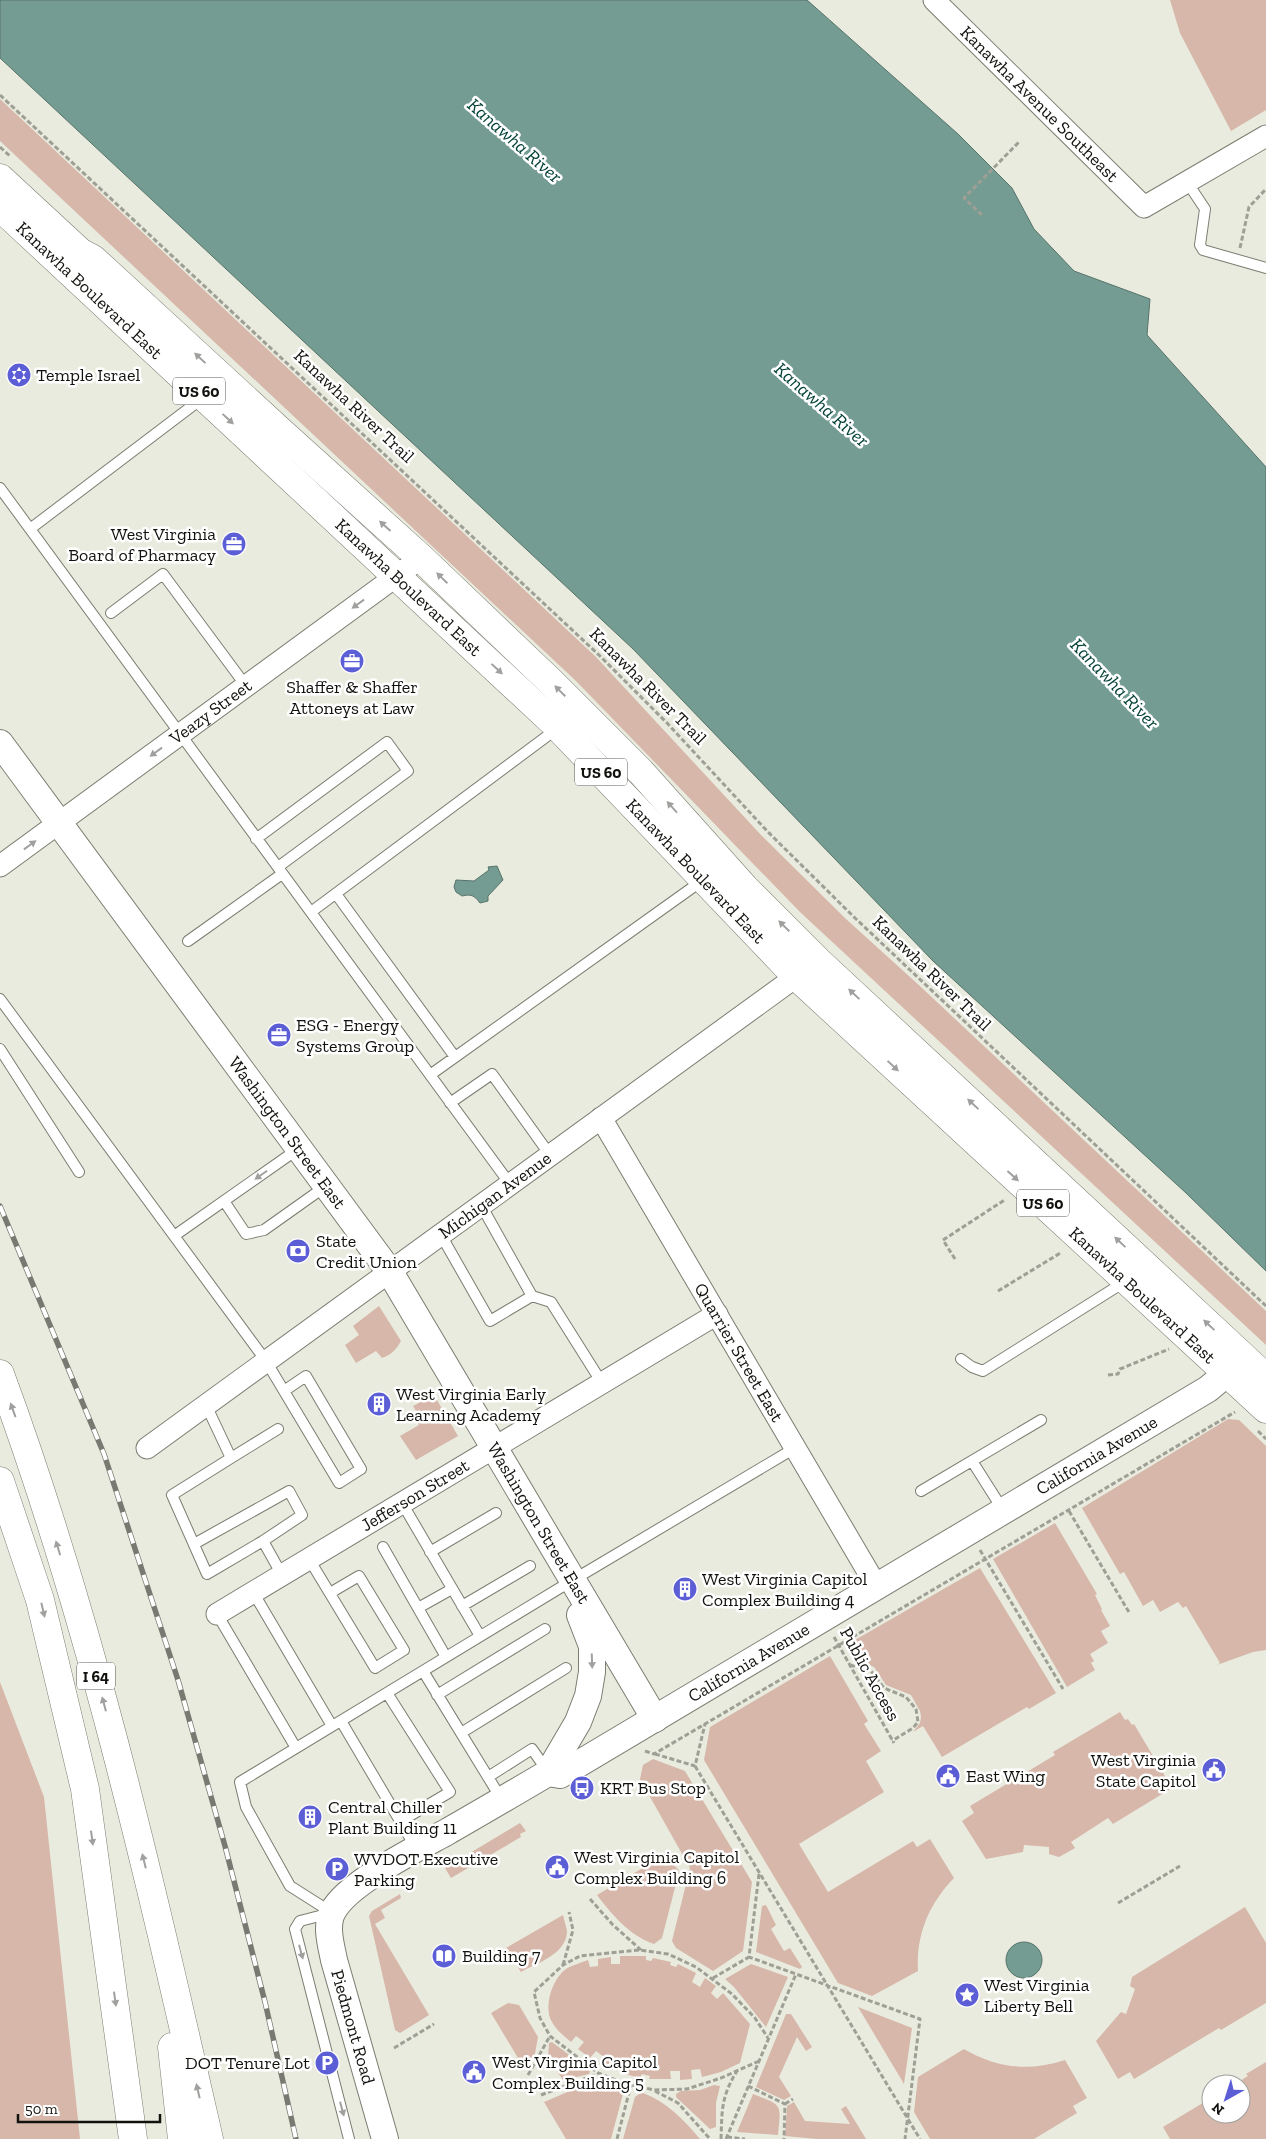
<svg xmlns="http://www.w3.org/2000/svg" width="1266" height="2139" viewBox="0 0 1266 2139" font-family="'Zilla Slab',serif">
<rect width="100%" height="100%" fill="#eaebdf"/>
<path fill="#d6b7a9" d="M1170,0h96v110l-35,21 -51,-98z
M0,99l596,558 165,178 85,84 75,68 345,324v34l-466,-433 -224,-231 -576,-540z
M379,1306l22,35c-5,9 -10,14 -19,17l-6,-7 -20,12 -11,-18 14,-10 -6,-9z
M434,1395l24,41 -42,24 -16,-24 19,-11 -5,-8 4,-3 -5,-8z
M1228,1419l11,1 27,26v204l-13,2 -36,13 3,-2 -34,-57 -3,2 -5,-6 -18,10 -7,-12 -10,6 -19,-34 -4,2 -38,-66z
M1055,1523l42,71 -2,1 7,14 -1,1 9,16 -9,5 7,12 -18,11 4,7 -3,2 4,7 -28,17 -74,-128z
M980,1568l76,125 -27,16 -2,-2 -85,50 -19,-31 -10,6 7,-9 1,-6 -1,-6 -9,-16 -25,-10 -12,-18 -16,-6 -10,-17z
M830,1656l38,65 -4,3 17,27 -15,10 18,31 -85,52 29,48 85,-51 4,6 13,-8 24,39c-25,26 -38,56 -36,93l-46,25 -34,-13 -134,-223 6,-33z
M0,1682l44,115 36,342h-80z
M1120,1712l5,8 3,-1 4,6 2,-1 38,64 -59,36 -5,-6 -37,24 4,6 -16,9 -10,-3v-7l-25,-2 -1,7 -37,7 -24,-38 12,-8 -4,-7 85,-51 -2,-3z
M653,1759l32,12 67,111 -9,69 -30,20 -37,-23 -4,-7 18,-73 -50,-89 3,-14z
M520,1823l6,8 -6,3 1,3 -70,41 -6,-10z
M663,1856l15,13 1,3 -17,66 -8,6c-25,-9 -41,-28 -57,-49z
M400,1894l1,4 -20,12 4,8 -10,6 54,91 -29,18 -5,-3 -26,-114 3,-5z
M766,1905l10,20 -5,4 13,22 6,-3 12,19 -2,2 -44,-17 6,-46z
M1245,1907l21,36v60l-45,27 -2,-2 -85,51 -4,-7 -12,7 -22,-38 25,-29 5,2 9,-25 -5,-3 2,-9z
M563,1915c1,5 3,11 4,16 0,23 -30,32 -46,41l-15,-24z
M620,1956h26v4l5,1 2,-3 18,4 -1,3 6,2 2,-3 18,9 -4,9 8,5 5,-9 11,8 -5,7 6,6 6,-6 27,31 -10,39 -19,9 -19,5 -2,-8 -9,1 1,9 -12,1v-9h-10l1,8h-22l1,-3 -8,-2 -2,4 -15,-4v-4l-6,-3 -2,4 -18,-8 5,-6 -8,-6 -6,7 -12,-9 6,-7 -8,-6 -5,6c-7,-6 -15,-12 -19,-20 -9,-15 0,-43 14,-53 6,-4 15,-6 22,-9l2,7 8,-1v-7l13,-2v7h9z
M751,1964l37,13 -22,50 -32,-40 -9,-8z
M508,2003l11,2 19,32 -4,22 -10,9 -33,-55z
M858,2007l54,21 -8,56z
M786,2014h5l21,33 -6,4 -9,-14 -18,40 12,19 -7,4 -28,-13z
M552,2042l36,27 2,3 -1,2 -26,6 -15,-22 1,-15z
M964,2049c32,19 65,23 101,11l22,38 -14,8 4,7 -43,26h-104l-16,-27 4,-35z
M1266,2062v77h-96l-7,-12 48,-29v16h30v-30h-6l13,-8 -2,-2z
M584,2085l33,2 6,7 -12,45h-45l-22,-37z
M714,2085l6,1 -4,17v24l-6,2 -34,-32v-3l5,-3 19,-1z
M643,2093c24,9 41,27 57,46h-77l12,-42 4,-3z
M753,2094c30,12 28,9 25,41l-41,-3z
M794,2102l11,19 45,3 -9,-15 5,-3 20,33h-49l-32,-3 2,-30z"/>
<path fill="#749c92" stroke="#56736a" d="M0,0h807l151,134 54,54 22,41 40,42 76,28 -3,36 119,132v804l-80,-78 -253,-232 -300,-312 -633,-591z
M497,866l6,14 -15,16v5l-8,2c-6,-8 -9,-9 -18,-7l-6,-4 -2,-5 2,-7 18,1 15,-11 -1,-3z
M1006 1960a18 18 0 1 1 36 0a18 18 0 1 1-36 0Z"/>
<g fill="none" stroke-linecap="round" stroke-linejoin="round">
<defs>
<path id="service" d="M1187,182l18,27 -5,36 3,5 63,18
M0,488l510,696
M30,529l174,-132
M111,613l52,-39 83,112
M256,839l131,-97 21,29 -130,96
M336,894l119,163
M311,912l247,-184
M188,941l94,-67
M0,999l266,362 73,122 22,-14 -55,-93 -22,15
M0,1049l79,123
M430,1075l273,-195
M450,1103l42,-29 58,81
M224,1201l22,33 18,-4 62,-44
M481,1205l51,91 19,6 51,81
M441,1235l49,86 42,-25
M174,1236l124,-87
M961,1359l11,8 11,4 143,-90
M206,1405l25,53 -59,37 35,79 56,-33 19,34
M231,1458l47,-29
M972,1461l31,49
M921,1491l120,-71
M402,1503l78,133
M194,1544l95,-53 13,24 -39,26
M383,1547l63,110
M430,1552l66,-39
M309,1559l66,109 29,-18 -45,-74 -29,17
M253,1592l79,134
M462,1606l68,-40
M418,1608l34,-19
M217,1614l79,134
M423,1671l79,129
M387,1693l63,99 -49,29
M437,1695l108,-66
M341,1721l75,127
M461,1733l105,-65
M488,1777l44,-28 16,23
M331,1912l-41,-26 -44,-79 -6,-25 333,-202 222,-132
M331,1913l-31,8 -5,8 54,210"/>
<g id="minor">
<path id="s1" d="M934,0l210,207 122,-71"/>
<path id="s2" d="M0,866l421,-308"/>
<path id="s3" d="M601,1118l276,469"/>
<path id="s4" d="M147,1448l661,-480"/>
<path id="s5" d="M217,1614l500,-300"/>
</g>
<g id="tertiary">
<path id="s6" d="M0,743l390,529 265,447"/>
<path d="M548,1773l30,-51 10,-26 4,-24v-26l-12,-31"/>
<path id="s7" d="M385,2139l-51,-179c-3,-15 -9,-35 -1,-49 15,-28 83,-62 112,-78 35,-20 69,-40 103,-60l12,2 648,-386 36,-30"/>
</g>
<g id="primary">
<path d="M0,178l80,74 13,7 186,171 142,128 130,124 90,90 104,116 73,73 448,417"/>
<path id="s8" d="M0,207l555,517 241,252 470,433"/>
</g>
<path id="motorway" d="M0,1374c92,249 150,507 209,765
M0,1481l40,119 45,189 48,350
M172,2047l10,92"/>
</defs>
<use href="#service" stroke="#7b7d71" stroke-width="12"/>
<use href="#minor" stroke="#7b7d71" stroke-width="23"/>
<use href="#tertiary" stroke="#7b7d71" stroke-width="28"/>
<use href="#primary" stroke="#7b7d71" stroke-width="29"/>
<use href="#motorway" stroke="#7b7d71" stroke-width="29"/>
<path stroke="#9e9f95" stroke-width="3" stroke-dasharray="5 2.5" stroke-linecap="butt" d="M0,95l600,561 67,67 101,109 87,86 411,388
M0,147l10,9
M982,215l-18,-17 55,-56
M1240,248l9,-41 17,-18
M955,1259l-12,-19 63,-41
M998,1291l64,-39
M1108,1375l10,-1 2,-5 49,-20
M1258,1431l8,8
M1069,1511l61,103
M980,1550l83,139
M834,1637l60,106
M850,1665l21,6 13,17 22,9 10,12 2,13 -5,6 -21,13
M645,1751l9,3 581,-342
M655,1754l40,12 10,-42
M695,1766l225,373
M759,1874l-10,83 171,62 -15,120
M590,1899l23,26 28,25
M1118,1903l62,-37
M563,1965l10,-35 -4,-18
M713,1978l36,-21
M394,2048l40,-24
M759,2061l-38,17 -34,11 -33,1 -30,-7 -26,-10 -48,-37 -10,-18 -6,-26 29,-27 17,-9 59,-6 29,4 28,13 36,27 23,24 13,20
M528,2075l22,-39
M748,2086l37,18 -1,35
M655,2091l23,12 32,36
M541,2095l56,-21
M785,2104l8,-5
M727,2137l18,2
M617,2139l14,-54
M721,2139c1,-29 0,-42 16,-68
M726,2139l70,-165"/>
<use href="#service" stroke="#fff" stroke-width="10"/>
<use href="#minor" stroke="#fff" stroke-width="21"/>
<use href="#tertiary" stroke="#fff" stroke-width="26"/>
<use href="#primary" stroke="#fff" stroke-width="28"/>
<use href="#motorway" stroke="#fff" stroke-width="28"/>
<defs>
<path id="rail" d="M0,1206l104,248 74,226 47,166 40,156 31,137"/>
</defs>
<use href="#rail" stroke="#787971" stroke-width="5.5"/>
<use href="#rail" stroke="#fff" stroke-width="4" stroke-dasharray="11" stroke-linecap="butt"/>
</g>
<defs><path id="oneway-solid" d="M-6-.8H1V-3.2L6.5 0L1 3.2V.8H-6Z" transform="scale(1.25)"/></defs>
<g fill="#a0a09e">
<use href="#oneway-solid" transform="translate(200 358) rotate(-137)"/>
<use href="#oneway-solid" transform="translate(228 419) rotate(43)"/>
<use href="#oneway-solid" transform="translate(385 526) rotate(-138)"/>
<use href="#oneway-solid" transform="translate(442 578) rotate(-136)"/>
<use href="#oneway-solid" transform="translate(358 604) rotate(144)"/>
<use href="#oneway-solid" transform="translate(497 669) rotate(43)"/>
<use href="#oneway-solid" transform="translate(560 691) rotate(-135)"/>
<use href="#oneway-solid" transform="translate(156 752) rotate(144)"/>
<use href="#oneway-solid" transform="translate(672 807) rotate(-132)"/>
<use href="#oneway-solid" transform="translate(30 845) rotate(-36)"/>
<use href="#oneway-solid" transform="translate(784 926) rotate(-135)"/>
<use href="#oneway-solid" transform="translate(854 994) rotate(-137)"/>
<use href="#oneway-solid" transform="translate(893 1066) rotate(43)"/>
<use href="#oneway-solid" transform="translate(973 1104) rotate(-137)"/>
<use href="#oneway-solid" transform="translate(261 1175) rotate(145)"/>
<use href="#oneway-solid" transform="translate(1013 1176) rotate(42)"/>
<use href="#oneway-solid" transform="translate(1120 1242) rotate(-137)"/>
<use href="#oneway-solid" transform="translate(1209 1325) rotate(-137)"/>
<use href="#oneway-solid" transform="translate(13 1410) rotate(-110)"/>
<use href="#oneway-solid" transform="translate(58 1548) rotate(-107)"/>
<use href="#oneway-solid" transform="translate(43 1610) rotate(77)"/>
<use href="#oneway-solid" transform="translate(592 1661) rotate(88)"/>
<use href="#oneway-solid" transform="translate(104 1704) rotate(-105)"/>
<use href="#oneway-solid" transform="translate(92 1838) rotate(82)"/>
<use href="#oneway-solid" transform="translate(144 1861) rotate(-104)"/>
<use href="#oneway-solid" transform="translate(301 1952) rotate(75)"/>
<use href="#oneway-solid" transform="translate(115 1999) rotate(82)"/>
<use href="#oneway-solid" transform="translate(198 2091) rotate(-103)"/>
<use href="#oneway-solid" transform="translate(342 2109) rotate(75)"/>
</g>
<defs>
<symbol id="synagogue-disc" viewBox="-11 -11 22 22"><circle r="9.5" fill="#5c5ed6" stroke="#fff"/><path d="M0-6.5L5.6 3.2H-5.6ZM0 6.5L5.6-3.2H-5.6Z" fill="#fff"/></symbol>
<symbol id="office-disc" viewBox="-11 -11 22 22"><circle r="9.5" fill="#5c5ed6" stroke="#fff"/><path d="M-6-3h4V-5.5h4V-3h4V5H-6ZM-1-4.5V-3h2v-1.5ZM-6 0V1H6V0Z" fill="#fff"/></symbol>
<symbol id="bank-disc" viewBox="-11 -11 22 22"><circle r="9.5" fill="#5c5ed6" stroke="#fff"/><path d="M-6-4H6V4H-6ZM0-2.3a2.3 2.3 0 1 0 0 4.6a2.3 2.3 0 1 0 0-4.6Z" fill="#fff"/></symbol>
<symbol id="building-disc" viewBox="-11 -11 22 22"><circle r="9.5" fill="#5c5ed6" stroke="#fff"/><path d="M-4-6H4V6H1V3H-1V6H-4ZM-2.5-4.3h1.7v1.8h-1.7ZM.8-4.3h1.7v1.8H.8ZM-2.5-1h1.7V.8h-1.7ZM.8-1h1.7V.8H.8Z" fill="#fff"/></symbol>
<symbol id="civic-disc" viewBox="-11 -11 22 22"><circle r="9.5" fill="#5c5ed6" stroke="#fff"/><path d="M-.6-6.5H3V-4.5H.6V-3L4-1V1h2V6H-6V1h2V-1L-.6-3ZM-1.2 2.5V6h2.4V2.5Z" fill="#fff"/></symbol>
<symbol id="bus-disc" viewBox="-11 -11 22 22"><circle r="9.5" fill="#5c5ed6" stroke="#fff"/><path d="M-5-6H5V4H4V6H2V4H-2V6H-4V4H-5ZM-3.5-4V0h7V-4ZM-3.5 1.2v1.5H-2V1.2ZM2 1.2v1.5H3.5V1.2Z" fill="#fff"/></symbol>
<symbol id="parking-disc" viewBox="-11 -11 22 22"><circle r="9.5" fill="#5c5ed6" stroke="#fff"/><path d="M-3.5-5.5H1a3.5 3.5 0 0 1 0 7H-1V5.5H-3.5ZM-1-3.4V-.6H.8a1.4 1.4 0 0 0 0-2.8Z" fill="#fff"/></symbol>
<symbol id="library-disc" viewBox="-11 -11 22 22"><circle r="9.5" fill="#5c5ed6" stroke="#fff"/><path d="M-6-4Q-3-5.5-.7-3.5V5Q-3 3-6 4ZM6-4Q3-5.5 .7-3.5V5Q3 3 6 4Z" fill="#fff"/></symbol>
<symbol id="sight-disc" viewBox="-11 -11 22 22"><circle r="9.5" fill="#5c5ed6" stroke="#fff"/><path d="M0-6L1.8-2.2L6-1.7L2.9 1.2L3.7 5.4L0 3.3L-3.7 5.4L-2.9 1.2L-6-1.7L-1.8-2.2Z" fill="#fff"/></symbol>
</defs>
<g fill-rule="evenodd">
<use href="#synagogue-disc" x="5" y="361" width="28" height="28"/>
<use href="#office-disc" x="220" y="530" width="28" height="28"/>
<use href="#office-disc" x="338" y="647" width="28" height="28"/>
<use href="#office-disc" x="265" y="1021" width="28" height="28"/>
<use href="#bank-disc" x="284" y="1237" width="28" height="28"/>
<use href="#building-disc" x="365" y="1390" width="28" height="28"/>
<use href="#building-disc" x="671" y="1575" width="28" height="28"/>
<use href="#civic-disc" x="1200" y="1756" width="28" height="28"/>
<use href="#civic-disc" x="934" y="1762" width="28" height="28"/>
<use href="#bus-disc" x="568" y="1774" width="28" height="28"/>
<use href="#building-disc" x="296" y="1803" width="28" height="28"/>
<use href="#civic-disc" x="543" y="1853" width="28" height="28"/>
<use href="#parking-disc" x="323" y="1855" width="28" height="28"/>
<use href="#library-disc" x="430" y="1942" width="28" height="28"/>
<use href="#sight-disc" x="953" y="1981" width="28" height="28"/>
<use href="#parking-disc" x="313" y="2049" width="28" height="28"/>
<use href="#civic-disc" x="460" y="2058" width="28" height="28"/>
</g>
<g text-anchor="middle" stroke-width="5" stroke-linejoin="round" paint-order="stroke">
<g fill="#fff" stroke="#585956" stroke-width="1">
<rect x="173" y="377.5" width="52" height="27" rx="4"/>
<rect x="575" y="758.5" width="52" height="27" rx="4"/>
<rect x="1017" y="1189.5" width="52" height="27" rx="4"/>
<rect x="77" y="1662.5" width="38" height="27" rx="4"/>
</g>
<g font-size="16" font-weight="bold" fill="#11120d">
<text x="199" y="397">US 60</text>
<text x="601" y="778">US 60</text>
<text x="1043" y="1209">US 60</text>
<text x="96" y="1682">I 64</text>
</g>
<g font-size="18" fill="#11120d" stroke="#fff">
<text dy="6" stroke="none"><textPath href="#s1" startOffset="148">Kanawha Avenue Southeast</textPath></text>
<text dy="6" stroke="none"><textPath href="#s8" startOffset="122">Kanawha Boulevard East</textPath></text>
<text transform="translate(354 406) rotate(43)" y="6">Kanawha River Trail</text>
<text dy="6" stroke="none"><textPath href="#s8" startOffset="558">Kanawha Boulevard East</textPath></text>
<text transform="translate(648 686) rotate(45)" y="6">Kanawha River Trail</text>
<text dy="6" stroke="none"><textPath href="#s2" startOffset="261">Veazy Street</textPath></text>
<text dy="6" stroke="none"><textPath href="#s8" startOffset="962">Kanawha Boulevard East</textPath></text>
<text transform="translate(932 973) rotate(44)" y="6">Kanawha River Trail</text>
<text dy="6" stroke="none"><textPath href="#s6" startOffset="484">Washington Street East</textPath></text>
<text dy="6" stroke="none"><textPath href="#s4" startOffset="430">Michigan Avenue</textPath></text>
<text dy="6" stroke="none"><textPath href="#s8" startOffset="1578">Kanawha Boulevard East</textPath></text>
<text dy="6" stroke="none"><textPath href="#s3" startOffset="272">Quarrier Street East</textPath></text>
<text dy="6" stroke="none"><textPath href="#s7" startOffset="1130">California Avenue</textPath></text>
<text dy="6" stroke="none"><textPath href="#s5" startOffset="231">Jefferson Street</textPath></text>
<text dy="6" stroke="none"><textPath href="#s6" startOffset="949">Washington Street East</textPath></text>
<text dy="6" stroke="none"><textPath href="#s7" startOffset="725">California Avenue</textPath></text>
<text transform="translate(870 1674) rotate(61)" y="6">Public Access</text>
<text transform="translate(353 2027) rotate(74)" y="6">Piedmont Road</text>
</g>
<g font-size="18" fill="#11120d" stroke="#fff" text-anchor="start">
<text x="36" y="381">Temple Israel</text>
<text x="216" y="540" text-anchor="end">West Virginia<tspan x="216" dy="21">Board of Pharmacy</tspan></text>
<text x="352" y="693" text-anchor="middle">Shaffer &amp; Shaffer<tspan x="352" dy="21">Attoneys at Law</tspan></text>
<text x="296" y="1031">ESG - Energy<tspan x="296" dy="21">Systems Group</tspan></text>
<text x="316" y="1247">State<tspan x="316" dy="21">Credit Union</tspan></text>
<text x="396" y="1400">West Virginia Early<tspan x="396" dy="21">Learning Academy</tspan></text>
<text x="702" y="1585">West Virginia Capitol<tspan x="702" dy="21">Complex Building 4</tspan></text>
<text x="1196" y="1766" text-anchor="end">West Virginia<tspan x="1196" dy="21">State Capitol</tspan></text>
<text x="966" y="1782">East Wing</text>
<text x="600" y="1794">KRT Bus Stop</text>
<text x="328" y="1813">Central Chiller<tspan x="328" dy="21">Plant Building 11</tspan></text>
<text x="574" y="1863">West Virginia Capitol<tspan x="574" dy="21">Complex Building 6</tspan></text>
<text x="354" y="1865">WVDOT Executive<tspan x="354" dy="21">Parking</tspan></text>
<text x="462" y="1962">Building 7</text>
<text x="984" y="1991">West Virginia<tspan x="984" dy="21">Liberty Bell</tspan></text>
<text x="492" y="2068">West Virginia Capitol<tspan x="492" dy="21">Complex Building 5</tspan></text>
<text x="310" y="2069" text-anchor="end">DOT Tenure Lot</text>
</g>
<g font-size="19" font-style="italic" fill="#003f35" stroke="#fff">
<text transform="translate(515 140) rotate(41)" y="7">Kanawha River</text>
<text transform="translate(822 404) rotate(41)" y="7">Kanawha River</text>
<text transform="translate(1115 683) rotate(46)" y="7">Kanawha River</text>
</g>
</g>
<g transform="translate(1226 2099) rotate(219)"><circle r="24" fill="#ffffff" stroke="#a0a09e"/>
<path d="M0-4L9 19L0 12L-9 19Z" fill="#5c5ed6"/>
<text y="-8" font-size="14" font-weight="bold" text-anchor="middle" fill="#11120d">N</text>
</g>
<path d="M18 2114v8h142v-8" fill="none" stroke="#11120d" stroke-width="2.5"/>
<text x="25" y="2114" font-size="15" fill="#11120d" stroke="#ffffff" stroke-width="4" paint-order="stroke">50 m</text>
</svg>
